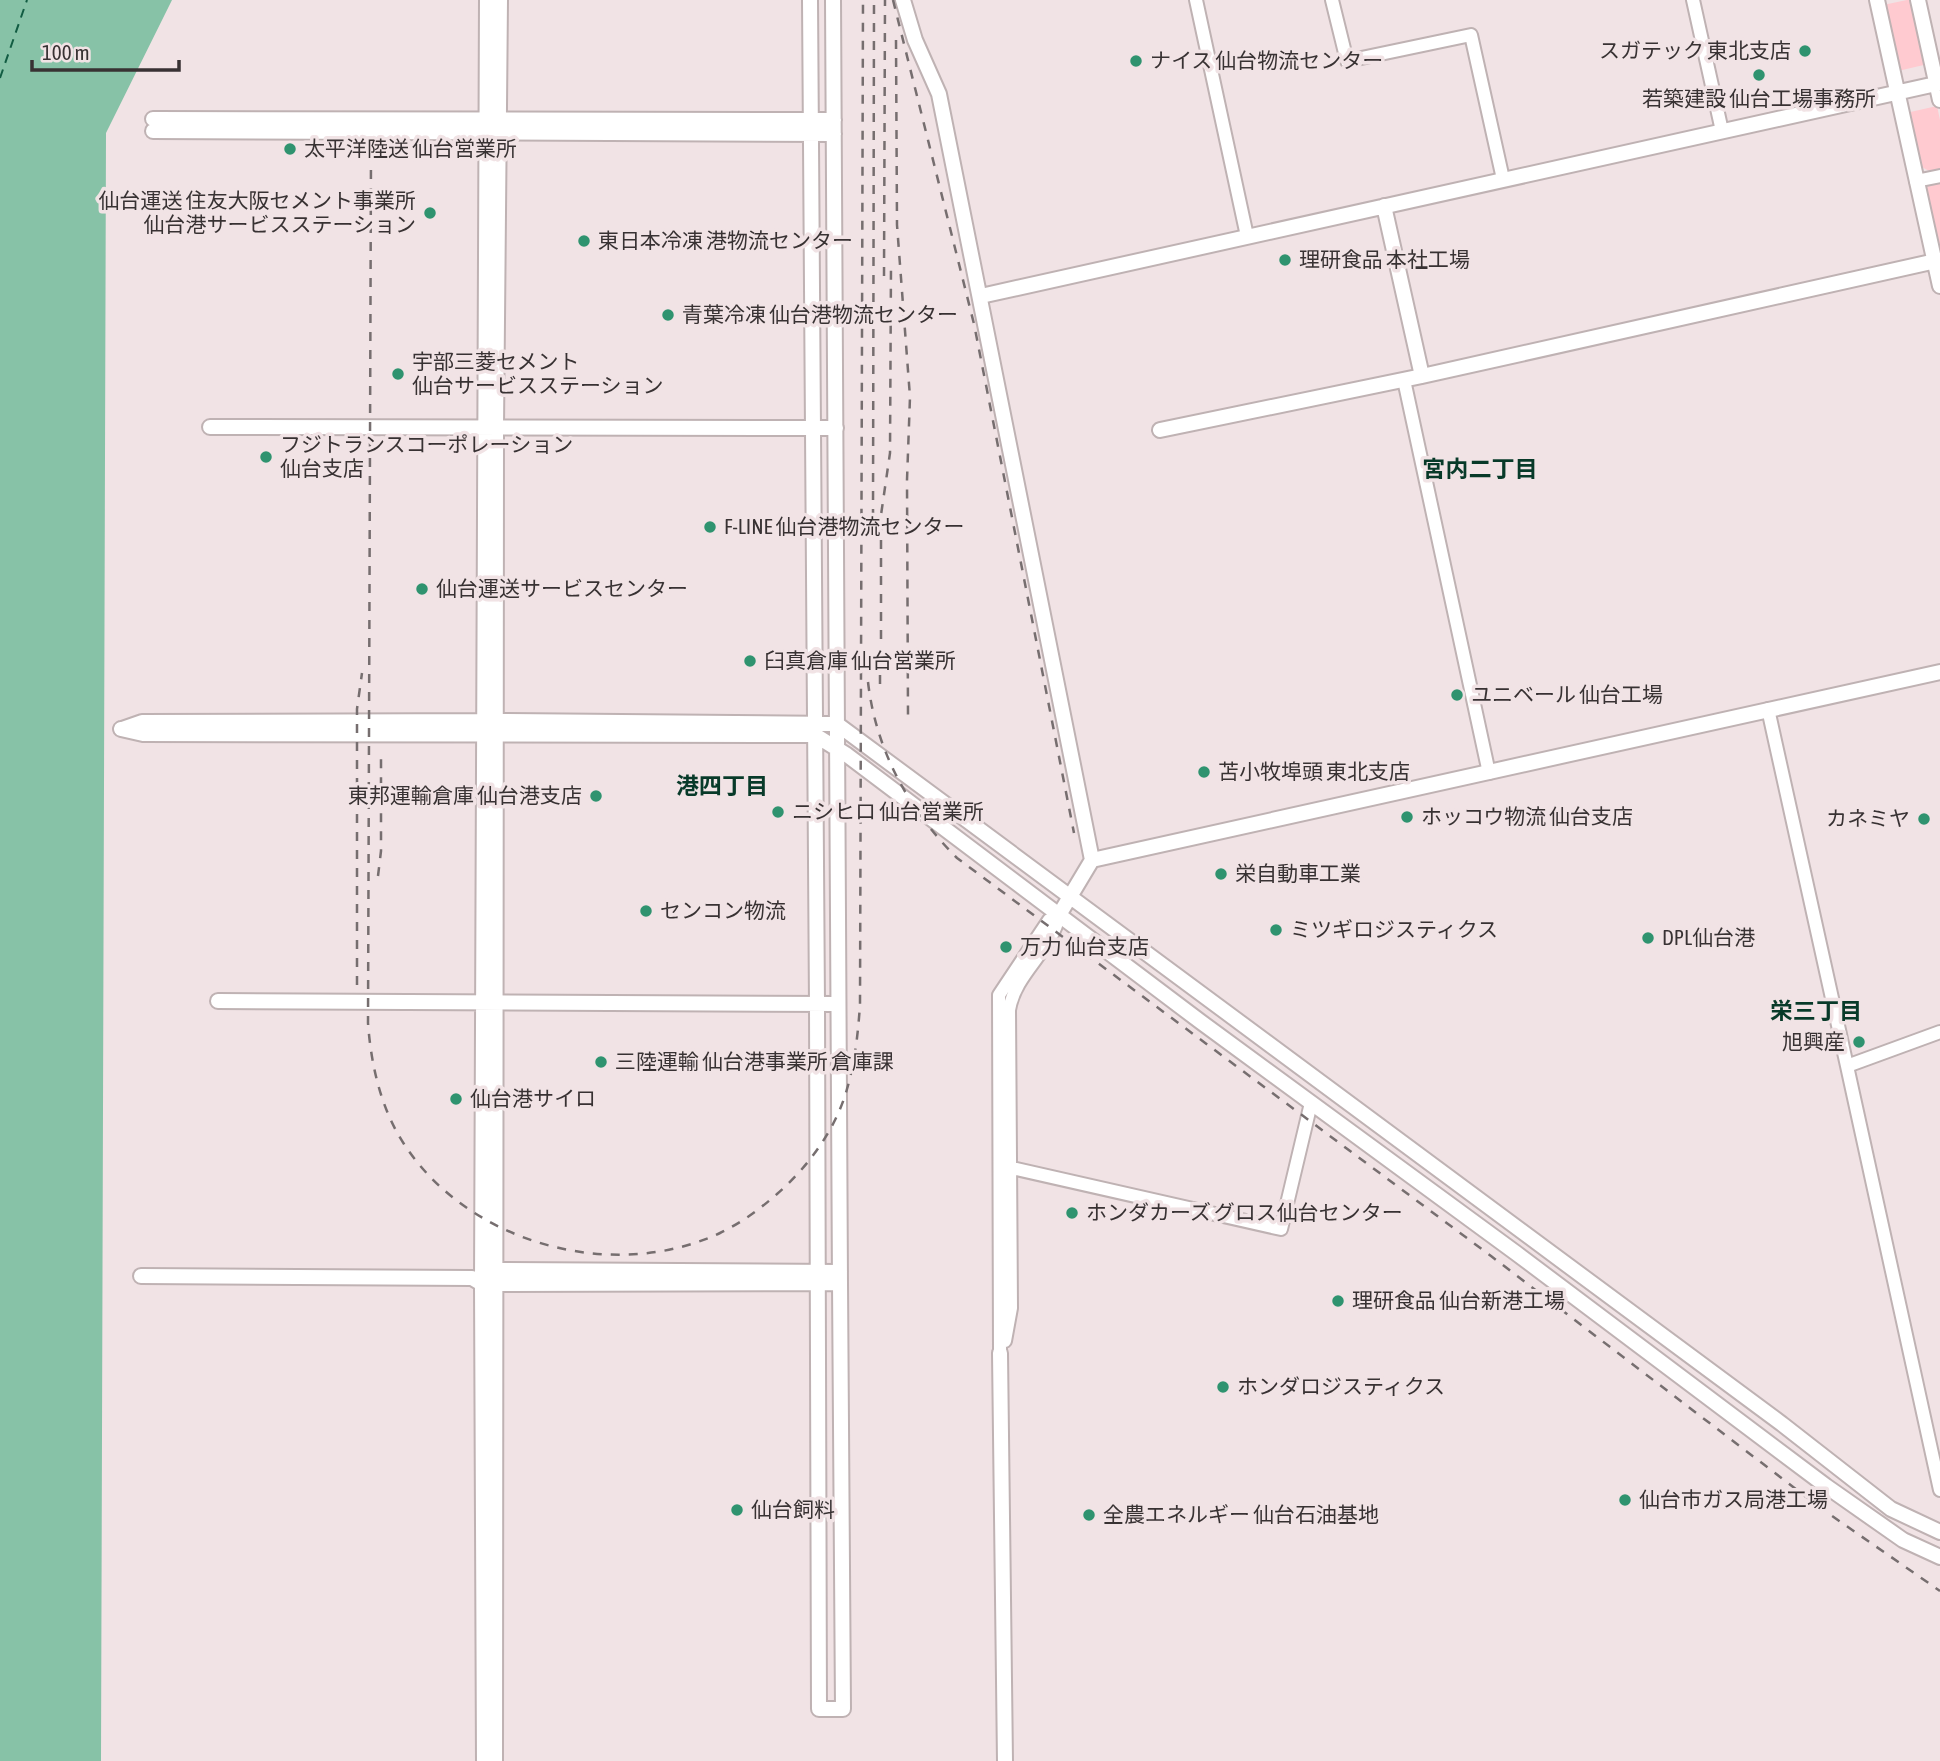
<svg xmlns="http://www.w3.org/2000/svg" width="1940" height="1761" viewBox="0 0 1940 1761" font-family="'Asap Condensed','Noto Sans JP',sans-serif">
<rect width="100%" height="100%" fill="#f1e3e5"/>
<path fill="#ffcad0" d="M1907,0h7l14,64 -30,7 -15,-66z
M1937,106l3,14v51l-9,1 -11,-6 -14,-53z
M1940,180v63l-5,1 -10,-54 7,-8z"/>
<path fill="#87c2a7" d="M0,0h172l-66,133 -5,1628h-101z"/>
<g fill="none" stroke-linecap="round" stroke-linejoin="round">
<path stroke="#125c43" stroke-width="2" stroke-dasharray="9 7" stroke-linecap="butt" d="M0,78l27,-78"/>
<defs>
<path id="minor" d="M1196,0l51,236
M1332,0l15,61 124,-26 32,144
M1693,0l29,131
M1916,181l24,-5
M1404,380l85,393
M1768,709l79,357
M1940,1032l-93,34 93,424
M1003,1166l278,63 30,-126
M1005,1341l6,-33 -2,-298c6,-37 43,-59 50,-95
M1000,1353l-1,-358 50,-75 10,-5"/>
<path id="tertiary" d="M810,0l7,1005 2,704h24l-3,-426
M903,0l12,40 24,54 153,766
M1877,0l63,286
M1918,0l22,100
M153,119l681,1
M153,131l681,3
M1384,206l38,170
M981,296l959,-213
M210,427l626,1
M1160,430l262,-54 518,-116
M121,729l22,5 672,1 32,20 354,267 315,231 310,233 77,54 37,17
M122,729l20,-7 356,-1 339,3 945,700 109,85 49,23
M1059,915l33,-55 848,-188
M218,1001l620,3
M488,1270l352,2
M141,1276l331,2 10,6 358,-1 -7,-1283
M1000,1353l5,408
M484,1761l-2,-477 5,-1284
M495,1761l1,-1334 4,-427"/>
</defs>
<use href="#minor" stroke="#bfb2b3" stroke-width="16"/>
<use href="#tertiary" stroke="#bfb2b3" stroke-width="18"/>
<use href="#minor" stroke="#fff" stroke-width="12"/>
<use href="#tertiary" stroke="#fff" stroke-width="14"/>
<path stroke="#766e6f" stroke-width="2.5" stroke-dasharray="9 9" stroke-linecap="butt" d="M893,0l81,324 100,509
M896,40l1,185 13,172 -3,83 1,235
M371,152l-3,871c3,42 13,86 36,121 65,100 209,139 316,89 21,-10 40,-24 57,-39 31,-27 59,-65 70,-105 8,-27 11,-56 13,-84l3,-1005
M884,276l1,-276
M873,518l1,-518
M881,639v-124l9,-62 1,-188
M868,682c8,69 41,128 89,176l534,398 331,253 118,82
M880,684v-12
M378,876l3,-25v-100
M357,985v-276l5,-36"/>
</g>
<g fill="#2f936f" stroke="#f1e3e5" stroke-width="2.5">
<circle cx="1805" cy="51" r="7"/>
<circle cx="1136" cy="61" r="7"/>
<circle cx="1759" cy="75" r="7"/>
<circle cx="290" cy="149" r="7"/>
<circle cx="430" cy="213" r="7"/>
<circle cx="584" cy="241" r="7"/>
<circle cx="1285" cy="260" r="7"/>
<circle cx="668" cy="315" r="7"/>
<circle cx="398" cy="374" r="7"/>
<circle cx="266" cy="457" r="7"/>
<circle cx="710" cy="527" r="7"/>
<circle cx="422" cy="589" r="7"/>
<circle cx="750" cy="661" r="7"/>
<circle cx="1457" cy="695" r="7"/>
<circle cx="1204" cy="772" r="7"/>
<circle cx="596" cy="796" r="7"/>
<circle cx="778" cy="812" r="7"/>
<circle cx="1407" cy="817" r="7"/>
<circle cx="1924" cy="819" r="7"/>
<circle cx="1221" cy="874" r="7"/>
<circle cx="646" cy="911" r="7"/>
<circle cx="1276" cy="930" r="7"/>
<circle cx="1648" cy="938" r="7"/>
<circle cx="1006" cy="947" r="7"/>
<circle cx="1859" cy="1042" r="7"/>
<circle cx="601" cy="1062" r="7"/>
<circle cx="456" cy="1099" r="7"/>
<circle cx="1072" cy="1213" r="7"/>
<circle cx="1338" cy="1301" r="7"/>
<circle cx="1223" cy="1387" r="7"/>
<circle cx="1625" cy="1500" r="7"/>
<circle cx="737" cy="1510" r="7"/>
<circle cx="1089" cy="1515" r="7"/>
</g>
<g text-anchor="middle" stroke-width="7" stroke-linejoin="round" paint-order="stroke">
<g font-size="21" fill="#383233" stroke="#f1e3e5" text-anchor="start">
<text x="1791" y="58" text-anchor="end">スガテック 東北支店</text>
<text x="1150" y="68">ナイス 仙台物流センター</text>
<text x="1759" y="106" text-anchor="middle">若築建設 仙台工場事務所</text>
<text x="304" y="156">太平洋陸送 仙台営業所</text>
<text x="416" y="208" text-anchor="end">仙台運送 住友大阪セメント事業所<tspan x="416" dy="24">仙台港サービスステーション</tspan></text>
<text x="598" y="248">東日本冷凍 港物流センター</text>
<text x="1299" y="267">理研食品 本社工場</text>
<text x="682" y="322">青葉冷凍 仙台港物流センター</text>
<text x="412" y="369">宇部三菱セメント<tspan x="412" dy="24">仙台サービスステーション</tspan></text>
<text x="280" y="452">フジトランスコーポレーション<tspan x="280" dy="24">仙台支店</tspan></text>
<text x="724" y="534">F-LINE 仙台港物流センター</text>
<text x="436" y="596">仙台運送サービスセンター</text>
<text x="764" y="668">臼真倉庫 仙台営業所</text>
<text x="1471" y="702">ユニベール 仙台工場</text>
<text x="1218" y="779">苫小牧埠頭 東北支店</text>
<text x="582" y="803" text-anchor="end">東邦運輸倉庫 仙台港支店</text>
<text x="792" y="819">ニシヒロ 仙台営業所</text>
<text x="1421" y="824">ホッコウ物流 仙台支店</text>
<text x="1910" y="826" text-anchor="end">カネミヤ</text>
<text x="1235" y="881">栄自動車工業</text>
<text x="660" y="918">センコン物流</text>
<text x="1290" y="937">ミツギロジスティクス</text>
<text x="1662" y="945">DPL仙台港</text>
<text x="1020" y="954">万力 仙台支店</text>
<text x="1845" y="1049" text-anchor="end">旭興産</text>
<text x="615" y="1069">三陸運輸 仙台港事業所 倉庫課</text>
<text x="470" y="1106">仙台港サイロ</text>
<text x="1086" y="1220">ホンダカーズ グロス仙台センター</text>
<text x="1352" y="1308">理研食品 仙台新港工場</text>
<text x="1237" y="1394">ホンダロジスティクス</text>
<text x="1639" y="1507">仙台市ガス局港工場</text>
<text x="751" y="1517">仙台飼料</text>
<text x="1103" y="1522">全農エネルギー 仙台石油基地</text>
</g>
<g font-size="23" font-weight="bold" fill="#083a29" stroke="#f1e3e5">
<text x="1480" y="477">宮内二丁目</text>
<text x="722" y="794">港四丁目</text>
<text x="1816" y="1019">栄三丁目</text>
</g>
</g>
<path d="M32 60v10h147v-10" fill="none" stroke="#383233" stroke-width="3.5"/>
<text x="42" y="60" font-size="21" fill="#383233" stroke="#f1e3e5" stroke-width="5" paint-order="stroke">100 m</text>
</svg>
